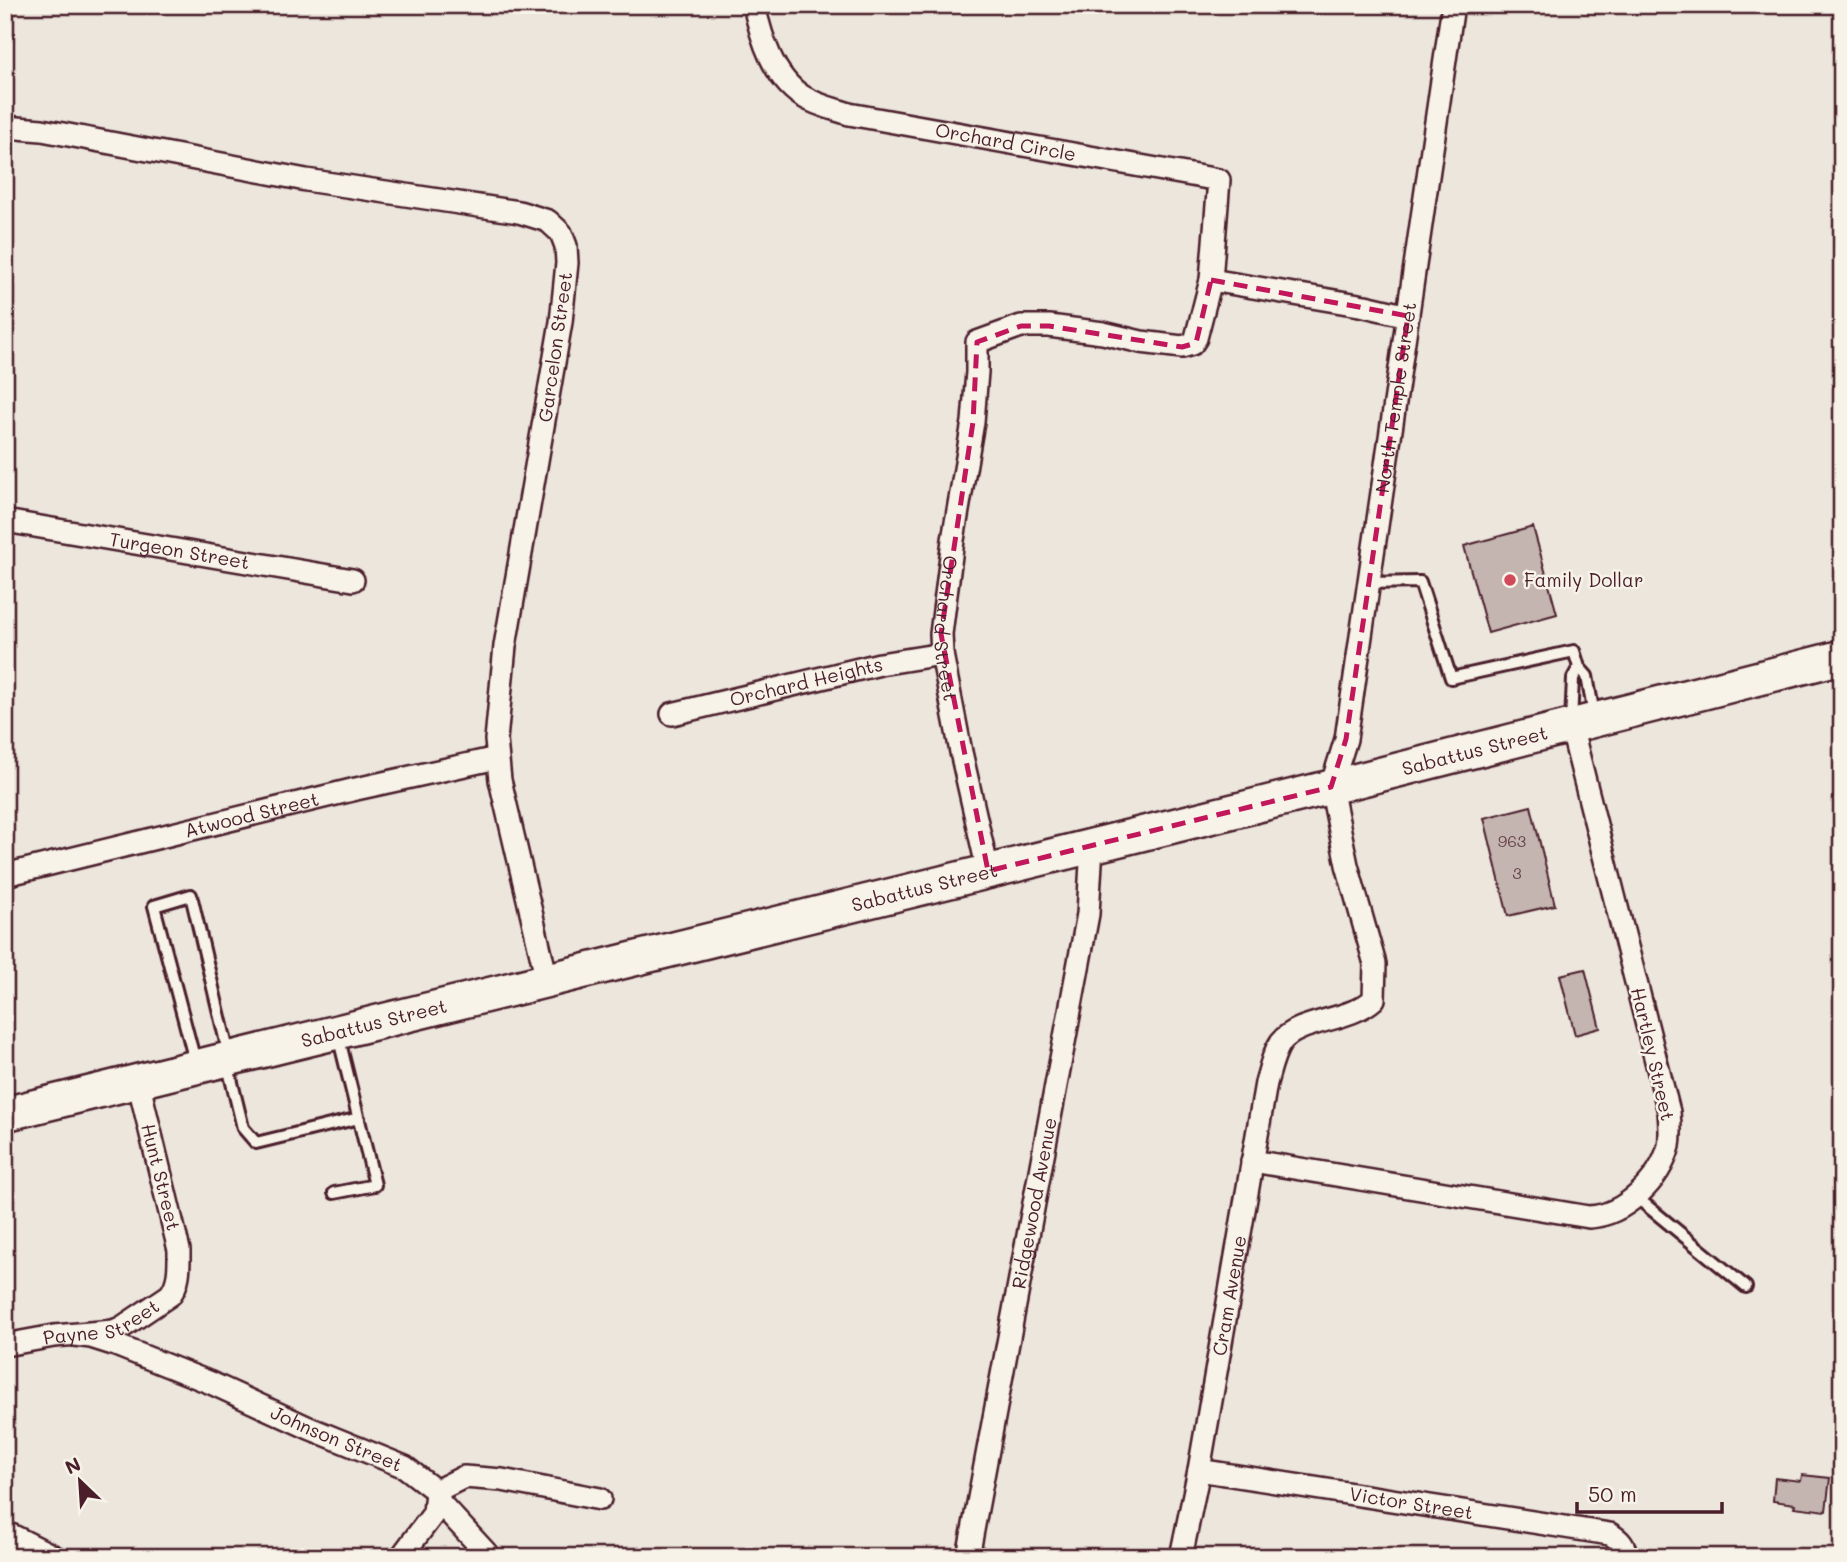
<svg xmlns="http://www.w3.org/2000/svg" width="1847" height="1562" viewBox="0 0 1847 1562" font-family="Mali,sans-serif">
<rect width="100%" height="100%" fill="#ece6dd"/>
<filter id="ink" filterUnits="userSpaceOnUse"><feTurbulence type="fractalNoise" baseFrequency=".0143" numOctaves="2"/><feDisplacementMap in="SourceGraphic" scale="14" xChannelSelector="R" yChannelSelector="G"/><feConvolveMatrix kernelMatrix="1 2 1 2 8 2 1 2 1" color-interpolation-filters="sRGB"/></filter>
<g filter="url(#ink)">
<path fill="#c4b5b0" stroke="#4a1f2b" stroke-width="2" d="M1533,527l24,87 -69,19 -24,-87z
M1531,806l24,99 -47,11 -24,-98z
M1585,969l15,59 -25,7 -15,-60z
M1802,1475l28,3 -4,33 -32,-4 1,-3 -22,-3 2,-23 26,3z"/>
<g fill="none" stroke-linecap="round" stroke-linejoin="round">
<defs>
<path id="lane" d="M1368,583l52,-1 31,96 123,-27 5,16 8,9 7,39
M1571,723l2,-45 6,-11
M227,1062l16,66 13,15 103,-25
M196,1065l-42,-159 37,-11 38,160
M334,1193l41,-8 -37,-150
M1635,1196l111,91"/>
<g id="street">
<path id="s1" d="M754,5c7,32 19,72 48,91 14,9 32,13 47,18l370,66 -8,100 -15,58 -4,6 -10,3 -41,-5 -38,-9 -54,-7h-28l-44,16v30l-4,50 -20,118 -12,94 1,20 19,98 27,119"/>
<path d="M5,127l37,3 264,50 213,32 29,9 13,12 5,13 1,17 -6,59 -56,324 -9,94 4,40 47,200"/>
<path d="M1211,280l154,26 43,10"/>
<path id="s2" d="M5,521l348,59"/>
<path id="s3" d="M672,714l208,-50 62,-10"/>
<path id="s4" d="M5,875l351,-86 141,-31"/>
<path d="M1252,1161l337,56c36,-2 71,-37 80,-71 2,-11 1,-23 0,-34l-98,-386"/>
<path id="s5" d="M75,1335l16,2 22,7 98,39 98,45 96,39 31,24 28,-14 38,3 98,19"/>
<path id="s6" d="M5,1345l49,-9 59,-5 8,-3 49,-33c10,-13 9,-29 9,-45l-41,-169"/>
<path id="s7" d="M1199,1470l411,64c10,6 15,11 16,23"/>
<path d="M436,1491l5,13 49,53"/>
<path d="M5,1532l50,25"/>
<path d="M401,1557l33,-44 2,-22"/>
<path id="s8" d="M968,1557l120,-643 4,-68"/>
<path id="s9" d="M1181,1557l18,-87 67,-387c4,-14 7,-29 15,-41 18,-23 68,-20 93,-43l1,-35 -28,-99 -16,-78 15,-48 107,-734"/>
</g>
<g id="primary">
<path id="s10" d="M5,1114l1326,-327 511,-130"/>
</g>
</defs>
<use href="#lane" stroke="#4a1f2b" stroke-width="16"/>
<use href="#street" stroke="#4a1f2b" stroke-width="26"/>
<use href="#primary" stroke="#4a1f2b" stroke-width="38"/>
<use href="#lane" stroke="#f7f3e8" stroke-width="10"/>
<use href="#street" stroke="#f7f3e8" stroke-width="21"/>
<use href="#primary" stroke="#f7f3e8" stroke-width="33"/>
</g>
</g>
<path fill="none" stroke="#c2185b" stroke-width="5" stroke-dasharray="14 9" stroke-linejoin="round" d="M1211,280l197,36 -62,423 -15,48 -343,84 -47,-237 32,-212 4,-80 44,-16h28l133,21 14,-4z"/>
<circle fill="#d1495b" stroke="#f7f3e8" stroke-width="2.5" cx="1510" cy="580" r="7"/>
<g text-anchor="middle" stroke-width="5" stroke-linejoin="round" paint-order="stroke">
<g font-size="16" fill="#68444c">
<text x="1512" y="847">963</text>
<text x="1517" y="879">3</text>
</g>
<g font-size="19" fill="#4a1f2b" stroke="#f7f3e8">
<text dy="7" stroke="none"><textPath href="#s1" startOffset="315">Orchard Circle</textPath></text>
<text transform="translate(555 347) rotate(-82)" y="7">Garcelon Street</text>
<text dy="7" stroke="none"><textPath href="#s9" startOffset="1242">North Temple Street</textPath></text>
<text dy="7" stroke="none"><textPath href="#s2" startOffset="177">Turgeon Street</textPath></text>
<text dy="7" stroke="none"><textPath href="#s1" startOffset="1208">Orchard Street</textPath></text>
<text dy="7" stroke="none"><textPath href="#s3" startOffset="138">Orchard Heights</textPath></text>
<text dy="7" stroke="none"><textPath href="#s10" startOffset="1514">Sabattus Street</textPath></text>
<text dy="7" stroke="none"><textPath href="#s4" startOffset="254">Atwood Street</textPath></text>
<text dy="7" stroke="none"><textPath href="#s10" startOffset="947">Sabattus Street</textPath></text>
<text dy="7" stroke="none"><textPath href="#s10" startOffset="380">Sabattus Street</textPath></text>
<text transform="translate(1653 1054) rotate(77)" y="7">Hartley Street</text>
<text transform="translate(161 1177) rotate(76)" y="7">Hunt Street</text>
<text dy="7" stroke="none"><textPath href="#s8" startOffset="360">Ridgewood Avenue</textPath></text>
<text dy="7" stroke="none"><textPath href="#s9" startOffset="266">Cram Avenue</textPath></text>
<text dy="7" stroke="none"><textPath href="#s6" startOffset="100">Payne Street</textPath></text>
<text dy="7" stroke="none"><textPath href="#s5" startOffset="282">Johnson Street</textPath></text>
<text dy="7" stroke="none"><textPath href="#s7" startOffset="215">Victor Street</textPath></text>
</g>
<g font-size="19" fill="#4a1f2b" stroke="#f7f3e8" text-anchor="start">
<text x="1524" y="587">Family Dollar</text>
</g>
</g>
<rect width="1847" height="1562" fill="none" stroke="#f7f3e8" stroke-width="28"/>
<rect x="14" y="14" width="1819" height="1534" fill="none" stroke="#4a1f2b" stroke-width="2.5" filter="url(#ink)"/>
<g transform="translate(80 1481) rotate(335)" stroke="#f7f3e8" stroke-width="5" paint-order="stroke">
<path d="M0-5L12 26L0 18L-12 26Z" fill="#4a1f2b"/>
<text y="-10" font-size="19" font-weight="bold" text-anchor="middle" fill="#4a1f2b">N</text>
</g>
<path d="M1577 1502v10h145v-10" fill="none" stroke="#4a1f2b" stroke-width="3.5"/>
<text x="1588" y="1502" font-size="21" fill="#4a1f2b" stroke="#f7f3e8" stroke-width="5" paint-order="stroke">50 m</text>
</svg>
